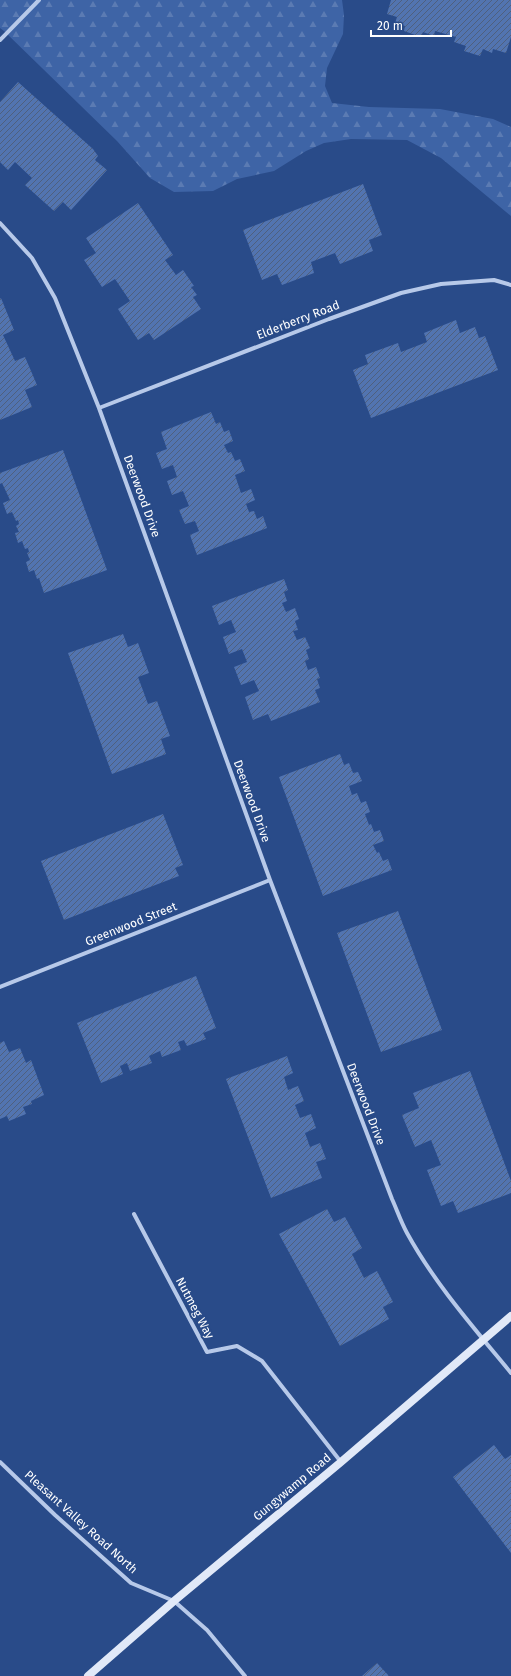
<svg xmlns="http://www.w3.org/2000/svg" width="511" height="1676" viewBox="0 0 511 1676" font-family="'Fira Sans',sans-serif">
<defs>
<pattern id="forest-firs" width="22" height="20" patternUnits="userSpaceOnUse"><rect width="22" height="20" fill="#3e64a6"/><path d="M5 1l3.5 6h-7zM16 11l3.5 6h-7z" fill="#5b7bb3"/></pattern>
<pattern id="building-hatch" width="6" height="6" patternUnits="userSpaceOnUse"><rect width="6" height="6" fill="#5274b0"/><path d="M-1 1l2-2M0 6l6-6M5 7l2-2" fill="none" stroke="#4f607e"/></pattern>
</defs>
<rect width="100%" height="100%" fill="#294b89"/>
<path fill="url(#forest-firs)" d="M0,0h342l2,15 -1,19 -16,34 -2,18 7,17 37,4 71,2 53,10 18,8v89l-70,-58 -34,-18 -56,-1 -27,4 -18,8 -32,20 -37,8 -24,12 -39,1 -24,-14 -33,-37 -113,-110 -4,-3z"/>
<path fill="url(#building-hatch)" d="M391,0h120v37l-5,16 -13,-4 -1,4 -9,-4 -3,7 -16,-5 2,-5 -12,-4 2,-5 -21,-6 -1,5 -11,-4 -2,5 -17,-6 1,-5 -10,-3 2,-6 -10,-3z
M18,82l75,67 5,7 -3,4 12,10 -36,40 -8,-8 -9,9 -29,-26 7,-7 -17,-16 -7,8 -8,-8v-60z
M363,184l19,51 -13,5 4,11 -33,13 -5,-11 -24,9 3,11 -32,12 -5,-11 -15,6 -19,-50z
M138,203l35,52 -8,5 11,15 7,-5 11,16 -3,1 6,8 -4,2 8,12 -47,31 -5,-7 -11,7 -20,-31 12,-8 -15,-22 -13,8 -18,-27 12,-7 -10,-15z
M1,298l13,32 -11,5 12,26 10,-4 12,28 -12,5 7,17 -32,13v-121z
M456,320l4,13 15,-6 4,11 6,-2 13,34 -127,48 -18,-48 15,-6 -3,-9 33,-12 3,9 26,-10 -3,-9z
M211,412l5,12 4,-2 4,10 5,-2 4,11 -9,4 4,8 3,-1 4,9 5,-2 5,12 -10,4 6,18 10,-4 4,11 -9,4 3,8 5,-1 3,8 6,-3 4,12 -70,27 -7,-20 9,-4 -4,-10 -10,3 -6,-14 10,-4 -6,-15 -11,4 -5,-14 10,-4 -4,-12 -11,4 -6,-16 11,-4 -6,-17z
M63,450l44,120 -63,23 -5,-15 -2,1 -3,-9 -5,2 -3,-10 4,-2 -3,-7 2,-1 -1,-4 -3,1 -3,-8 -4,2 -3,-10 4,-1 -3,-6 3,-2 -1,-4 -2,1 -4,-9 -5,2 -4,-11 7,-3 -8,-17 -2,1v-11z
M284,579l4,11 -4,2 3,9 -5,2 4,9 9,-4 4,11 -4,2 3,9 -5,1 4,9 8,-3 5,11 -4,2 3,9 -4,2 3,9 8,-3 4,11 -3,1 3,9 -5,2 5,12 -49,19 -3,-7 -15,6 -8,-23 14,-6 -5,-11 -13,5 -7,-18 13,-5 -5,-13 -13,5 -6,-17 13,-5 -5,-12 -12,5 -7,-19z
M123,634l5,13 10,-4 11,30 -11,4 10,27 9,-3 13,35 -9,3 5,15 -54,20 -44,-121z
M340,754l4,11 5,-2 4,10 5,-1 4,9 -13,5 3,9 5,-2 4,10 5,-2 4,11 -5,2 4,11 2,-1 3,8 6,-2 4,11 -11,4 4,8 2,-1 4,9 5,-2 4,11 -69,26 -44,-119z
M163,814l20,51 -8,3 4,8 -115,44 -23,-59z
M398,911l44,119 -61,22 -44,-119z
M196,976l20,52 -13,5 3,6 -19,7 -3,-6 -6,2 3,8 -19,7 -2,-6 -11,5 3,7 -22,8 -3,-8 -7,3 3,8 -22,9 -24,-60z
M4,1041l5,11 11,-4 6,15 5,-3 13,35 -13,6 1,3 -9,3 3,7 -17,7 -2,-5 -7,3v-76z
M287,1056l6,17 -9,4 4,13 10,-4 6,15 -9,4 5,13 11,-4 5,14 -11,5 5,14 10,-4 6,16 -10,3 6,16 -51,20 -45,-119z
M470,1071l41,110v12l-53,20 -5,-12 -12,5 -14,-36 14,-5 -10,-25 -16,7 -13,-32 17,-7 -6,-15z
M327,1209l7,13 11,-5 17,31 -10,6 12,24 13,-7 16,31 -10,5 6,12 -49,27 -61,-112z
M494,1445l11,14 6,-4v98l-58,-76z
M377,1663l12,13h-27z"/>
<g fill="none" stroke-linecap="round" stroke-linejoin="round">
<path stroke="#b7c9e9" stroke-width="4" d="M0,40l39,-40
M0,223l32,35 23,40 44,110 171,472 122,319c5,11 9,23 15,34 28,51 67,95 104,140
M99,408l230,-89 72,-26 40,-9 53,-4 17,5
M0,987l270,-107
M134,1214l73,138 30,-6 25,15 79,101
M0,1462l55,53 76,68 43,18 17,15 16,14 38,46"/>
<path stroke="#e1e9f8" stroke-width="8" d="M88,1676l86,-75 167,-139 170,-146"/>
</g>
<g text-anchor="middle" stroke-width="4" stroke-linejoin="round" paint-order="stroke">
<g font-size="12" fill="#fff" stroke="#294b89">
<text transform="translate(298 320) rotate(-21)" y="4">Elderberry Road</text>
<text transform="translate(142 496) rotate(70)" y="4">Deerwood Drive</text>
<text transform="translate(252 801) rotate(70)" y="4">Deerwood Drive</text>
<text transform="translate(131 924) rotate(-22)" y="4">Greenwood Street</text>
<text transform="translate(366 1104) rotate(69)" y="4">Deerwood Drive</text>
<text transform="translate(195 1308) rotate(62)" y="4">Nutmeg Way</text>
<text transform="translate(292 1487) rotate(-40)" y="4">Gungywamp Road</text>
<text transform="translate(81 1522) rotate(42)" y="4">Pleasant Valley Road North</text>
</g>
</g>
<path d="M371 30v6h80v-6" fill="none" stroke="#ffffff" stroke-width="2"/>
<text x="377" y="30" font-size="12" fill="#ffffff" stroke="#294b89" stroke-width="3" paint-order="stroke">20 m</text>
</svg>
